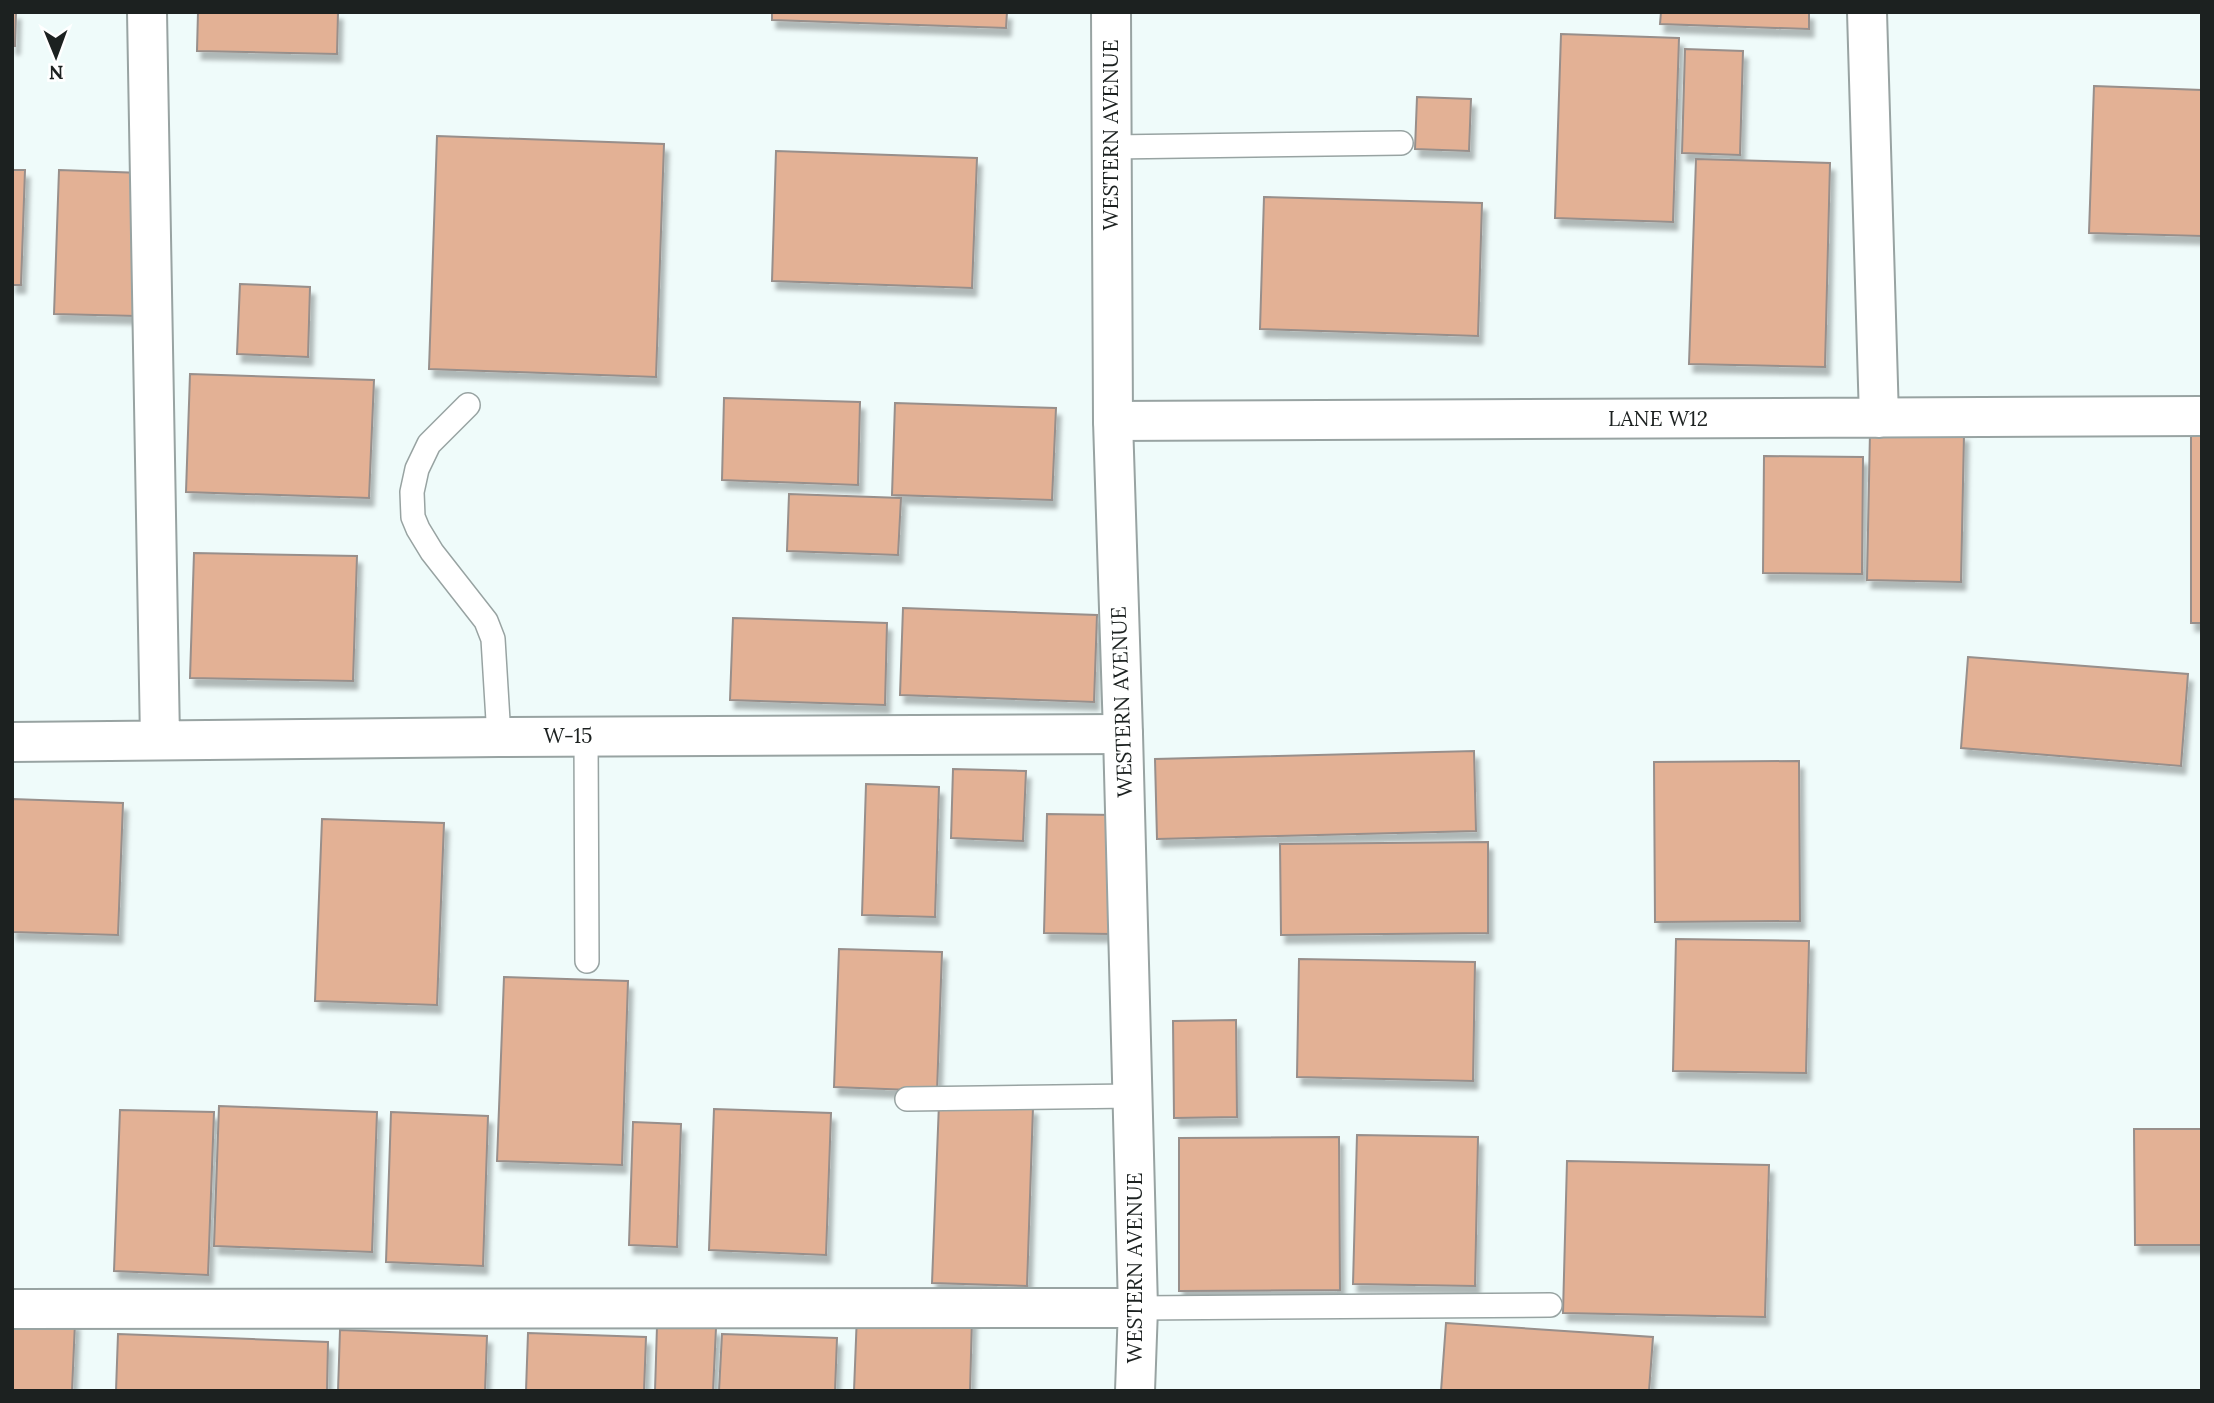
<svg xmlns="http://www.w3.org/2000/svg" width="2214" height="1403" viewBox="0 0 2214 1403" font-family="Lora,serif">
<defs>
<filter id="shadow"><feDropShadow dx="4.5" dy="8" stdDeviation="2" flood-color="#0004"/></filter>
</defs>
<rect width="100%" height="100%" fill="#effbfa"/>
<path fill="#e3b195" stroke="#988f8b" stroke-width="2" filter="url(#shadow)" d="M12,12h4l-1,34h-3z
M198,12h140l-1,42 -140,-3z
M772,12h235l-1,16 -234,-8z
M1661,12h148v17l-149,-5z
M1561,34l118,4 -6,184 -118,-4z
M1685,49l58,2 -3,104 -58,-2z
M2094,86l108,4v146l-113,-3z
M1417,97l54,2 -2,52 -54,-2z
M437,136l227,8 -8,233 -227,-8z
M776,151l201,7 -5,130 -200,-7z
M1696,159l134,4 -5,204 -136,-3z
M12,170h13l-4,115h-9z
M59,170l83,3 -5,143 -83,-2z
M1264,197l218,6 -4,133 -218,-7z
M240,284l70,3 -2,70 -71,-3z
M190,374l184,6 -5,118 -183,-6z
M724,398l136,4 -2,83 -136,-5z
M895,403l161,5 -4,92 -160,-5z
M2191,426h11v197h-11z
M1870,432l94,2 -3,148 -94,-2z
M1764,456l99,1 -1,117 -99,-1z
M789,494l112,4 -3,57 -111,-4z
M194,553l163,3 -4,125 -163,-3z
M903,608l194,7 -3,87 -194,-7z
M733,618l154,5 -2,82 -155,-5z
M1968,657l220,17 -7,92 -220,-18z
M1474,751l2,80 -319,8 -2,-80z
M1799,761l1,160 -145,1 -1,-160z
M953,769l73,2 -3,70 -72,-3z
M866,784l73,3 -4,130 -73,-2z
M12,799l111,4 -5,132 -106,-3z
M1047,814l68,1 -3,119 -68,-1z
M322,819l122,4 -7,182 -122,-4z
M1488,842v91l-207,2 -1,-91z
M1676,939l133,2 -3,132 -133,-2z
M839,949l103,3 -5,139 -103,-4z
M1299,959l176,3 -2,119 -176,-4z
M504,977l124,4 -6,184 -125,-4z
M1236,1020l1,97 -63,1 -1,-97z
M939,1103l94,4 -6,179 -95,-3z
M219,1106l158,6 -5,140 -158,-6z
M714,1109l117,4 -5,142 -117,-5z
M120,1110l94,2 -6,163 -94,-4z
M391,1112l97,4 -5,150 -97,-4z
M633,1122l48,2 -4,123 -48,-2z
M2134,1129h68v116h-67z
M1357,1135l121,2 -3,149 -122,-2z
M1339,1137l1,153 -161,1v-153z
M1567,1161l202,4 -4,152 -202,-4z
M857,1314l115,4 -2,73h-116z
M12,1319l63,3 -3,69h-60z
M1446,1323l207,14 -4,54h-208z
M657,1326l59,2 -3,63h-58z
M340,1330l147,6 -2,55h-147z
M528,1333l118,4 -2,54h-118z
M118,1334l210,8 -1,49h-211z
M722,1334l115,4 -2,53h-116z"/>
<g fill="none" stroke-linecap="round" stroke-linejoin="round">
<defs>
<path id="lane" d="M1112,147l289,-4
M468,405l-39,39 -12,25 -5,23 1,25 5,12 14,23 54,69 7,18 6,98
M586,736l1,225
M907,1099l226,-3
M1138,1308l412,-3"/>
<path id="street" d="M147,12l13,727
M1867,12l12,406
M1113,421l1089,-5
M12,742l487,-5 624,-3
M12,1309l1126,-1"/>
<path id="secondary" d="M1111,12l2,409 10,313 15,574 -3,83"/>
</defs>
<use href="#lane" stroke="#98a3a2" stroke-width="26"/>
<use href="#street" stroke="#98a3a2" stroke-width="42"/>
<use href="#secondary" stroke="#98a3a2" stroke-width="42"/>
<use href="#lane" stroke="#fff" stroke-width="23"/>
<use href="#street" stroke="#fff" stroke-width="38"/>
<use href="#secondary" stroke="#fff" stroke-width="38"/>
</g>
<g text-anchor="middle" stroke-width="5" stroke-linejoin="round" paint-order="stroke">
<g font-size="21" fill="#1c2120" stroke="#fff">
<text transform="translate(1111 135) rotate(-90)" y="7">WESTERN AVENUE</text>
<text x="1658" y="426">LANE W12</text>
<text transform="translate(1122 702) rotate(-92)" y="7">WESTERN AVENUE</text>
<text x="568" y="743">W-15</text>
<text transform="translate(1135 1268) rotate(-90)" y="7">WESTERN AVENUE</text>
</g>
</g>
<rect width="2214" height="1403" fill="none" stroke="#1c2120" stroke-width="28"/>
<g transform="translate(56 56) rotate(179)" stroke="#ffffff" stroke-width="5" paint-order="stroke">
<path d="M0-5L12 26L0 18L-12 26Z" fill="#1c2120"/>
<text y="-10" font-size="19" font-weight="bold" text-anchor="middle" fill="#1c2120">N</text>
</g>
</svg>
